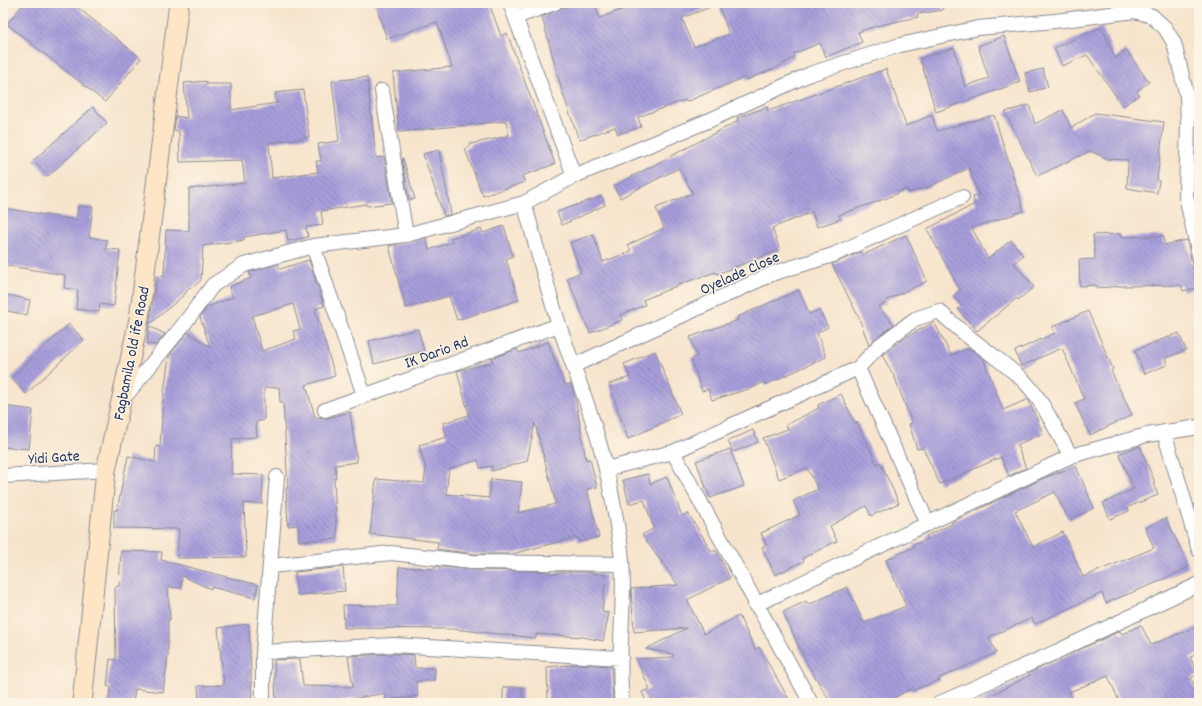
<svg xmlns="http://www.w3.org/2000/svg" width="1202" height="706" viewBox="0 0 1202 706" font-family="Dekko,sans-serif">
<defs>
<pattern id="building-back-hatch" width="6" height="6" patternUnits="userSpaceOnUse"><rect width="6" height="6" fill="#a79edb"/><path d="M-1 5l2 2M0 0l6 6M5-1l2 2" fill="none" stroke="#8781b5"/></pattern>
</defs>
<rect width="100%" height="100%" fill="#fcf5e5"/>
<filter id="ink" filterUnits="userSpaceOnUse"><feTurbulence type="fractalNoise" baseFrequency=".025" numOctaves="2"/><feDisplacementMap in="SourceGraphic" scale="8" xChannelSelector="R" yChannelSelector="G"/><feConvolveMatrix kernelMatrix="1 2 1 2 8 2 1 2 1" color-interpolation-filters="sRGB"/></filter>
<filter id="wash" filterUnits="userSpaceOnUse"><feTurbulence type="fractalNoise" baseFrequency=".012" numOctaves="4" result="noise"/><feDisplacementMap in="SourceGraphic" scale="16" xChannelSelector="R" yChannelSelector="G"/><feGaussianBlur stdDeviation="0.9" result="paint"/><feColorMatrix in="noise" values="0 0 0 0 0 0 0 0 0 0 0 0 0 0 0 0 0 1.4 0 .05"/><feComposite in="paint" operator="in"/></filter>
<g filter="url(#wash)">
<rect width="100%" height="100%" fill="#f7e4cc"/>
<g id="blocks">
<path fill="url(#building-back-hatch)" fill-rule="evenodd" d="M24,3h48l69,55 -36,44 -98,-78z
M375,3h114l12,33 6,-3 48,131 -33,12 3,6 -42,14 -18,-47 5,-2v-3l39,-8 -3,-15 -107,11 -6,-59 59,-6 -15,-45 -50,17z
M580,3h15l4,15 25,-9 -2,-6h320l1,7 -26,4 1,3 -42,9 -18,6 4,10 -36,15 -6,-14 -27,11 2,3 -19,11 -30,12 -1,-3 -59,25 -1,-2 -47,17 3,10 -23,7 -3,-7 -36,13 -17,-49 -20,-74 20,-9zM718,4l11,30 -35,13 -12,-29z
M1102,27l13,31 11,-8 23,32 -12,9 2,4 -16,11 -36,-51 -25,11 -8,-18z
M1004,36l16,46 -84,30 -16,-54 34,-10 11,38 24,-8 -11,-32z
M886,69l20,57 26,-11 5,16 57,-16 30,96 -52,17 16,31 23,-19 12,15 -9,8 20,24 -16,13 -1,-2 -40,33 -19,-22 3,-3 -8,-10 7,-6 -33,-61 48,-25 -2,-7 6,-2 -10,-27 -45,21 -1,-1 -15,5 -2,-4 -19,9 -48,17 2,4 -24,8 -5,-15 -40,16 8,22 -63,24 -1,-2 -30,10 -43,18 2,5 -25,10 2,5 -32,13 -23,-55 14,-6 -11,-29 23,-9 10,28 28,-11 -3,-6 36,-17 -8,-20 37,-15 -14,-25 -59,30 -6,-12 124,-65 -1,-3 30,-11 1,4z
M1043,69l5,18 -18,5 -5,-19z
M367,77l9,81 8,-1 8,46 -25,3 -1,-2 -45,7 2,14 -17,2 2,10 -20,4 -2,-11 -42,7v3l-41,6 -2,34 -10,9 -1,-2 -6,8 -35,30 8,-49 7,1 2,-47 23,1v-42l56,-6 -3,-23 -62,2 -1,-31 -5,-1 2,-14 11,2 -3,-35 22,-2v3h25v26l46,-7 -2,-10 28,-3 6,47 -40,6 3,35 46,-6 -2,-11h5l-3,-17 21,-3 -7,-60z
M1029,105l6,19 28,-14 8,18 24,-15 69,9 -7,58 2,1 -2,12 -30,-5 1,-28 -20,-1 -18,-8 -53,25 -32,-64z
M93,107l14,16 -59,53 -14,-16z
M439,150l12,64 -7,2 -21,-62z
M402,158h1l12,41 -6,1z
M602,196l3,9 -43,20 -5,-13z
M78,206l15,1 -4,30 18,3 -1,9 14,1 -6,56 -14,-2 -1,8 -23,-3 2,-19 -14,-2 1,-13 -62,-10v-57l73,12z
M504,226l9,30 -7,3 13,41 -62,20 -8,-24 -43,12 -17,-62 37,-8 3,12 23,-8 -1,-4 30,-9 2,4z
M1120,234v3l44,-1v9l23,-5 10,48 -14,3 -2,-6 -59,1 -26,2v-3l-16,1 -1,-26 16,-1 -2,-24z
M906,235l21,46 -42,20 1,2 -8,4 16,17 -25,21 -10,-27 -27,-54 29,-12 2,3z
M309,260l15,46 -9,3 20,67 -29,9 9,32 13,1 22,-6 7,50 -22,3 1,13h-2l3,61 -38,2 -1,-16 -10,1 -2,-38h2l-5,-86h-3l-1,-15 -15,1v32l-8,2 1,15 -25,2 -1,35 32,1 -1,29 -18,-1 2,54 -69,1 2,-29 -65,-1v-18h3l11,-54 27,6 1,-16 4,1 3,-48 6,-43 19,-24 22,15 -10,-30 7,-10 26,-10 -4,-10 22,-9 -2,-6 29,-8 2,5zM293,304l7,25 -7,2 3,8 -34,12 -10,-35z
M799,290l10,24 10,-4 9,17 -11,6 9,24 -61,28 -1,-3 -12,6 -40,12 -4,-11 -6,2 -11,-32 6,-3 -7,-19 48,-17 -1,-3z
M3,294l27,6 -3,15 -24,-5z
M1088,311l25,58 -2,2 21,44 -42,20 -15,-32 9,-4 -22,-51 -41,18 -6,-15 40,-18 -3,-6z
M934,322l17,33 18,-7 14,10 20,52 25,-11 15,34 -26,12 9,23 -17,8 -8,-19 -61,27 -17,-36 -6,1 -8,-25 3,-1 -17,-45 -13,-23 24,-18z
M69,324l15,16 -58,54 -15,-16z
M149,326l16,8 -9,11 -9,-1z
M418,329l6,22 -50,13 -5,-23z
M1179,333l7,17 -21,8 2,7 -23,9 -9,-24z
M548,342l17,43 6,-1 5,18 10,58 4,-1 7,28 -10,2 12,48 -20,5 -2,-5 -65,17h-38l-37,-5 1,-7 -68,-8 6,-55 48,4 2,-14 -7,-24 28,-8 -4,-14 26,-8 -12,-44 36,-9 -1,-4 25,-9 2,4zM535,423l21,81 -38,9 4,-31 -31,-3 -2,19 -43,-4 3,-25 29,-9 2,8 12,-2v5l35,-10z
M655,351l26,63 -53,25 -19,-55 21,-7 -6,-13z
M841,394l14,29 2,-1 20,42 3,-2 19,41 -28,13 -5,-10 -36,20 7,15 -34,17 1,3 -29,14 -13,-28 4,-2 -5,-12 39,-18 -7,-14 25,-12 -11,-21 -28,11 -16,-41 25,-9 -2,-4 33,-17 -1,-3z
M3,406l30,4 -4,39 -26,-2z
M753,430l5,12 -25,10 -5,-11z
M1140,446l15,37h-2l5,12 -30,12 1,4 -19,8 -7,-16 31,-14 -15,-35z
M730,449l14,37 -34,12 -14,-37z
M1076,466l18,42 -25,12 -14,-28 -40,19 18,36 30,-15 20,45 71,-29 -9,-20 21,-10 23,49 -31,15 -52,21 -4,-10 -67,31 -3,-6 -43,19 7,16 -57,25 1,2 -29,11 -1,-2 -25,14h-54l-26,-43 -22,-48 23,-11 2,4 39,-18 17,36 42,-17 -20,-46 28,-13 -1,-2 15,-6 -2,-3 26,-12 -1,-1 9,-5 84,-40z
M648,474l2,10 17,-7 15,39 6,-3 24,39 4,-2 14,28 -43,22 17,34 35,-18 16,33 4,-2 32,56h-144l-5,-11 8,-3 -14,-30 37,-2v-3l-27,-5 41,-21 -53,4 -3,-43 47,-4 -36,-50 12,-7 -10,-28 -15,4 -6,-24z
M121,551l41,1 -1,8 97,25 -3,13 -44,-11v2l-29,-13 -1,12 -13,-1 2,33h-2v36l-5,36 -28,-3 -2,14h-25l3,-16 -4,-1 3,-27 6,1 -1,-73 4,-1z
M435,566l38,4 64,1 20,3v-2h29l20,3 -4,37 7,1 -6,28 -20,-4 -47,-3v4l-83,-9 -109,-1 -1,-23 54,1 2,-39 36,2z
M343,567l2,24 -48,4 -2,-23z
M249,624l3,79h-53l-1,-17 26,-1 -6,-57z
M1141,625l10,20 48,-19v28l-9,3 8,18 -7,3 8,19v6h-79l-12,-27 -39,16 5,11h-97l53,-28 -1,-1 2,-2 89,-41 2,3z
M393,654l21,1 1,13h20l-1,13h-18l2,15 -32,4v-7l-46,8v2h-64l-2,-43 26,-1 3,27 50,1 -5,-31z
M579,664l32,2 2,37h-65l-1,-36z
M503,687h19v16h-19z"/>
</g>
</g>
<g filter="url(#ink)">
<use href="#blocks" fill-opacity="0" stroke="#898a95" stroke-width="1"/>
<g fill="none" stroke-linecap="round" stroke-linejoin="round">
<defs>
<path id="street" d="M510,3l64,173
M516,17l39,-14
M382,91l24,144
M524,203c12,40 22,82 35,122 16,48 36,95 47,144 6,24 10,49 14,74 8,52 -4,108 2,160
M313,246l51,149
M575,365l199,-92 59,-18 129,-58
M858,368l70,156
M123,399l61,-75 29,-39 31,-20 69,-19 93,-11 118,-32 50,-27 136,-56 100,-46 90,-29 78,-17 77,-7 80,-10 17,5 13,12 9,15 13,53 1,29 -2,71 13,59
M325,410l234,-85
M1164,432l35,118
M673,452l138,251
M606,469l67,-17 185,-84 22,-23 35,-26 24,-8c26,26 58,45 85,70 19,19 33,52 47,75
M3,476l103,-6
M271,566l120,-13 82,9 149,2
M755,605l316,-149 76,-21 52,-8
M263,652l130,-7 228,13
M263,703v-51l14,-175
M940,703l116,-51 143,-68"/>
<path id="secondary" d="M82,703l24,-233 33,-151 40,-316"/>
</defs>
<use href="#street" stroke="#898a95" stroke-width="16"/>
<use href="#secondary" stroke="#898a95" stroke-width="21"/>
<use href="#street" stroke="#fff" stroke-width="14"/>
<use href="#secondary" stroke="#fde5c5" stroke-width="19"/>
</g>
</g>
<g text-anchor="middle" stroke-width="3" stroke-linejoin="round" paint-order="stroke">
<g font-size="16" fill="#1b2f5e" stroke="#fcf5e5">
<text transform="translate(739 272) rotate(-24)" y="6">Oyelade Close</text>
<text transform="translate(436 351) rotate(-20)" y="6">IK Dario Rd</text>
<text transform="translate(130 353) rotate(-79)" y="6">Fagbamila old ife Road</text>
<text transform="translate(54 456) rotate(-4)" y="6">Yidi Gate</text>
</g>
</g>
<rect width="1202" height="706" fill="none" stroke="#fcf5e5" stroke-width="16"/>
</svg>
